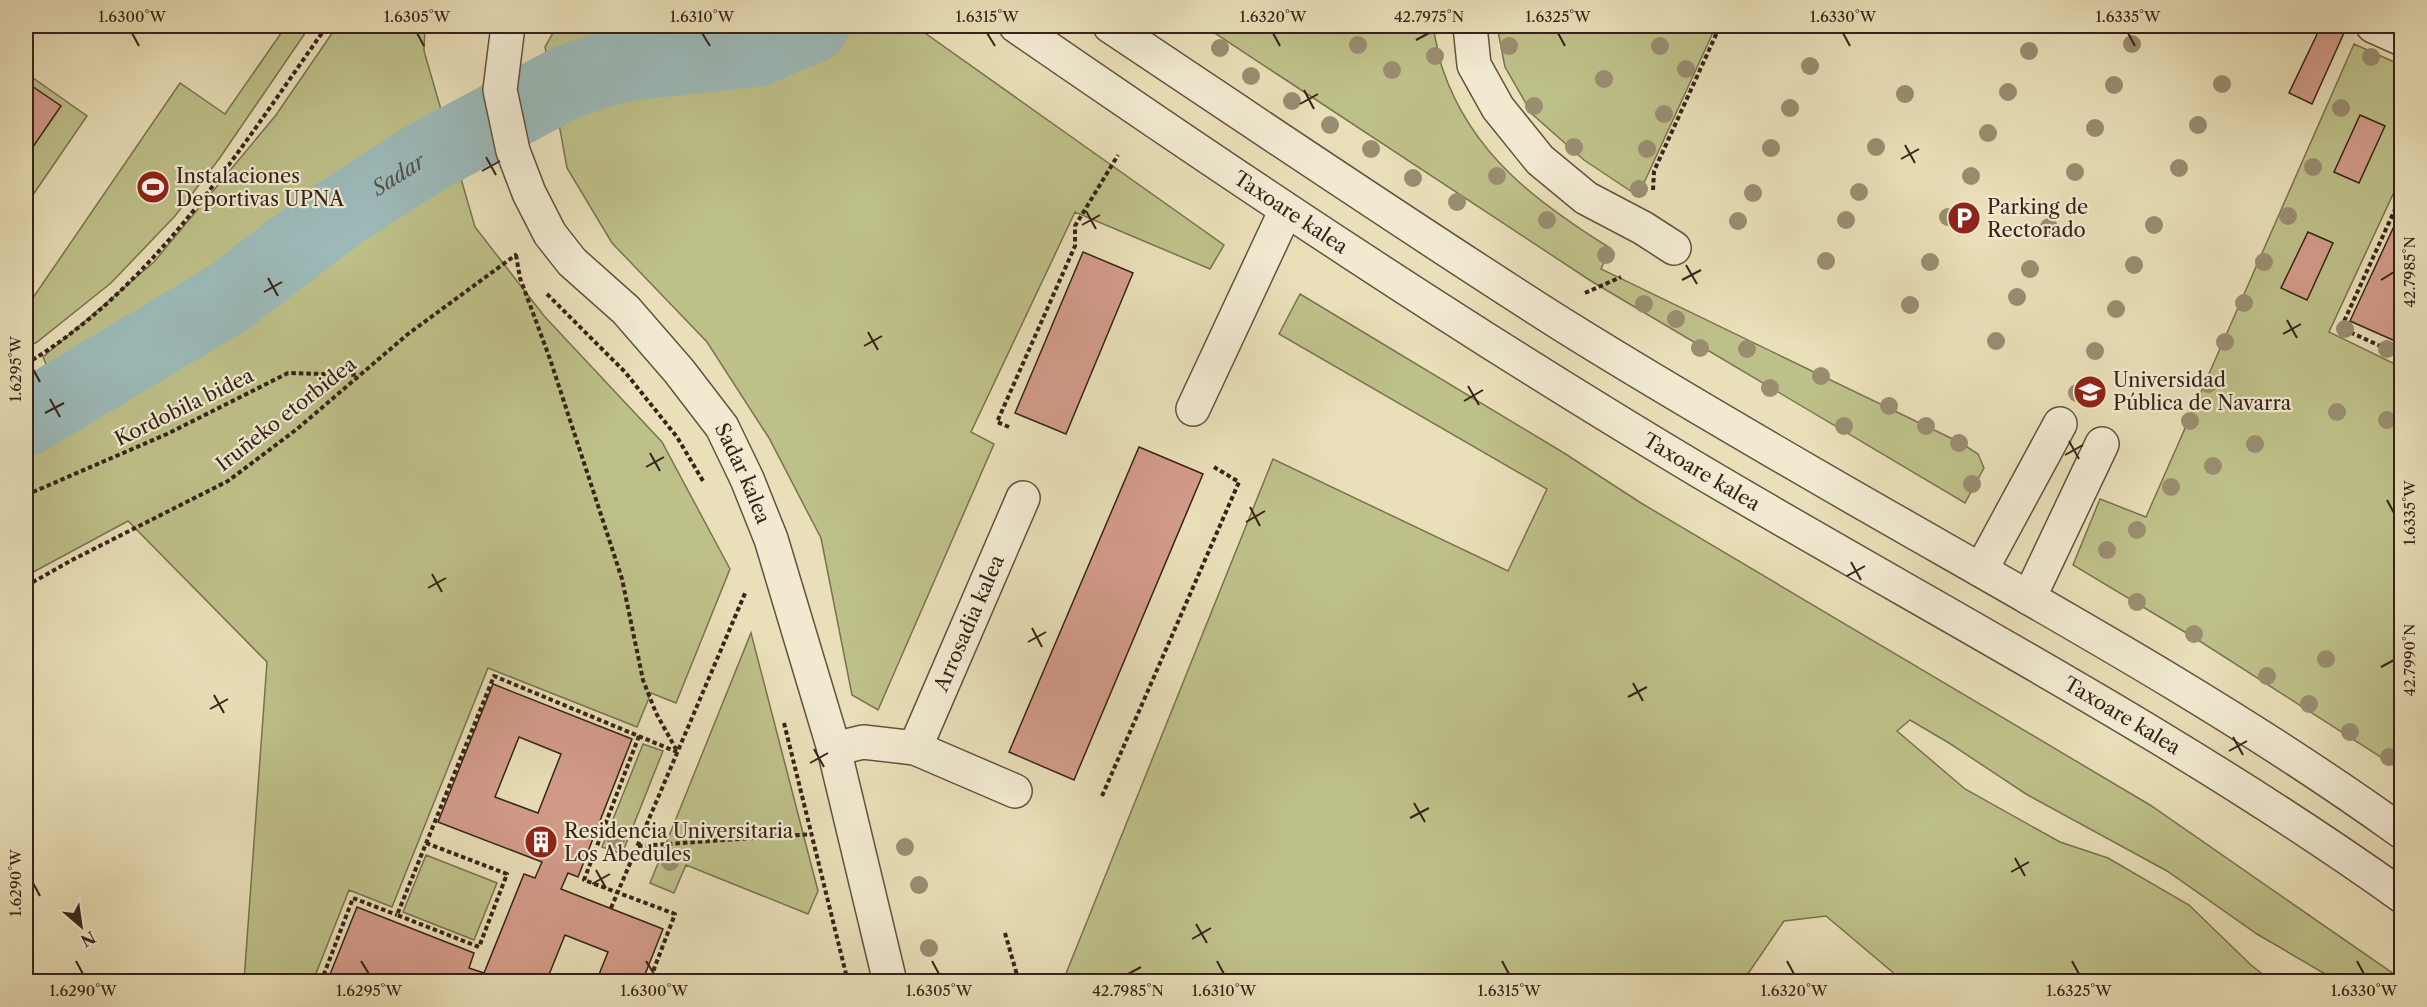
<svg xmlns="http://www.w3.org/2000/svg" width="2427" height="1007" viewBox="0 0 2427 1007" font-family="'Libre Caslon Text',serif">
<rect width="100%" height="100%" fill="#e9dfb8"/>
<filter id="stains"><feTurbulence type="fractalNoise" baseFrequency=".00333" numOctaves="4"/><feColorMatrix values="0 0 0 0 .2 0 0 0 0 .09 0 0 0 0 .02 0 0 0 .5 -.17"/></filter>
<radialGradient id="worn" r=".72"><stop offset=".6" stop-color="#630" stop-opacity="0"/><stop offset="1" stop-color="#630" stop-opacity=".3"/></radialGradient>
<path fill="#bec089" stroke="#7a7251" stroke-width="1.5" d="M286,26h24l-91,133 -44,57 -64,67 -74,59 -11,6v-40l154,-225 45,31z
M337,26h88l-1,25 51,176 70,90 117,125 68,127 -54,134 -25,-10 -14,34 -149,-59 -96,239 -43,-17 -36,91h-69l23,-319 -139,-141 -102,55v-195l22,-12 -5,-12 111,-95 122,-147z
M557,26h358l309,219 -14,24 -135,-57 -104,220 23,12 -116,266 -26,-15 -31,-157 -52,-100 -62,-96 -95,-99 -45,-75 -22,-121z
M1204,26h229c3,14 5,30 10,44 29,85 95,133 167,178l-9,21 360,174 17,11 6,14 -19,35 -374,-222z
M1497,26h219l-78,170 -54,-36 -52,-46 -27,-47z
M2354,44l47,21v112l-72,155 72,35v403l-203,-130 -125,-75 27,-66 46,18z
M26,73l61,43 -61,89z
M1300,294l264,159 77,50 509,302 251,174v2h-64l-80,-47 -90,-63 -141,-77 -77,-51 -39,-23 -13,11 68,58 95,53 48,16 81,47 62,60 20,16h-368l-77,-65 -42,5 -41,60h-680l210,-522 235,112 39,-82 -268,-155z
M751,633l67,258 -10,23 -122,-49 -12,28 -24,-10z
M643,744l20,7 -41,103 -20,-7z
M426,855l71,28 -23,57 -71,-28z"/>
<g fill="none" stroke-linecap="round" stroke-linejoin="round">
<path stroke="#9cbab9" stroke-width="74" id="s1" d="M26,419l202,-121 110,-84 87,-56 142,-76 32,-11 36,-8 121,-13 56,-24"/>
</g>
<path fill="#d39c8a" stroke="#362319" stroke-width="1.5" fill-rule="evenodd" d="M2321,26h7l16,7 -32,71 -23,-11z
M26,82l35,24 -35,51z
M2360,115l25,11 -26,57 -25,-11z
M2402,209v135l-52,-23z
M2308,232l25,11 -26,57 -26,-12z
M1083,252l50,21 -67,161 -51,-21z
M1139,447l64,27 -129,306 -65,-28z
M493,684l139,55 -54,138 -10,-4 -7,16 102,40 -21,53h-46l12,-30 -43,-17 -19,47h-156l-13,-6 -2,6h-48l30,-75 117,46 -5,15 15,5 40,-99 11,4 7,-16 -104,-40zM519,737l42,17 -23,59 -43,-16z"/>
<g fill="none" stroke-linecap="round" stroke-linejoin="round">
<defs>
<g id="minor">
<path id="s2" d="M508,26l-8,64 13,61 16,42 21,41 22,28 54,48 53,61 43,56 25,52 24,60 63,210 56,233"/>
<path id="s3" d="M1016,26c223,154 449,305 682,444 236,140 480,266 704,426"/>
<path d="M1110,26c150,100 300,202 453,299 80,50 162,98 243,145 201,117 407,226 596,362"/>
<path d="M1470,26l4,39 24,43 42,52 46,38 57,30 31,20"/>
<path d="M2373,26l29,13"/>
<path d="M1193,409l93,-199"/>
<path d="M1981,570l79,-146"/>
<path d="M2029,598l73,-154"/>
<path id="s4" d="M915,748l108,-250"/>
<path d="M834,749l29,-7 52,6 100,43"/>
</g>
</defs>
<use href="#minor" stroke="#635241" stroke-width="36"/>
<path stroke="#362319" stroke-width="4" stroke-dasharray="4.5 3" stroke-linecap="butt" d="M1653,190l1,-19 66,-145
M2402,194l-61,134 61,28
M516,255l4,23 30,81 72,220 21,101 13,33 21,38
M1585,293l36,-16
M547,294l78,78 52,65 26,44
M26,364c131,-79 215,-217 301,-338
M1009,427l-12,-5 78,-176v-20l43,-71
M26,495l141,-61 121,-61 71,2
M26,586l46,-26 156,-79 69,-52 111,-95 109,-80
M784,723l63,255
M639,736l-55,144 91,34 -26,68
M1102,796l137,-314 -25,-15
M426,843l81,31 -28,73 -82,-32 97,-239 183,76
M638,846l175,-12
M611,908l135,-317
M1005,933l14,49
M321,982l32,-84 44,17"/>
<use href="#minor" stroke="#f1ead1" stroke-width="33"/>
</g>
<g fill="#998d70">
<circle cx="2132" cy="44" r="9"/>
<circle cx="1358" cy="45" r="9"/>
<circle cx="1509" cy="46" r="9"/>
<circle cx="1660" cy="46" r="9"/>
<circle cx="1220" cy="48" r="9"/>
<circle cx="2029" cy="51" r="9"/>
<circle cx="1435" cy="56" r="9"/>
<circle cx="2371" cy="57" r="9"/>
<circle cx="1810" cy="66" r="9"/>
<circle cx="1686" cy="69" r="9"/>
<circle cx="1392" cy="70" r="9"/>
<circle cx="1251" cy="76" r="9"/>
<circle cx="1604" cy="79" r="9"/>
<circle cx="2222" cy="84" r="9"/>
<circle cx="2114" cy="85" r="9"/>
<circle cx="2008" cy="92" r="9"/>
<circle cx="1905" cy="94" r="9"/>
<circle cx="1292" cy="101" r="9"/>
<circle cx="1534" cy="106" r="9"/>
<circle cx="1790" cy="108" r="9"/>
<circle cx="2341" cy="108" r="9"/>
<circle cx="1664" cy="114" r="9"/>
<circle cx="1330" cy="125" r="9"/>
<circle cx="2198" cy="125" r="9"/>
<circle cx="2095" cy="128" r="9"/>
<circle cx="1988" cy="133" r="9"/>
<circle cx="1574" cy="147" r="9"/>
<circle cx="1876" cy="147" r="9"/>
<circle cx="1771" cy="148" r="9"/>
<circle cx="1371" cy="149" r="9"/>
<circle cx="1647" cy="149" r="9"/>
<circle cx="2313" cy="167" r="9"/>
<circle cx="2179" cy="168" r="9"/>
<circle cx="2075" cy="172" r="9"/>
<circle cx="1497" cy="176" r="9"/>
<circle cx="1971" cy="176" r="9"/>
<circle cx="1413" cy="178" r="9"/>
<circle cx="1639" cy="189" r="9"/>
<circle cx="1859" cy="192" r="9"/>
<circle cx="1753" cy="193" r="9"/>
<circle cx="1457" cy="202" r="9"/>
<circle cx="2288" cy="216" r="9"/>
<circle cx="1948" cy="217" r="9"/>
<circle cx="1547" cy="220" r="9"/>
<circle cx="1846" cy="220" r="9"/>
<circle cx="1738" cy="221" r="9"/>
<circle cx="2154" cy="225" r="9"/>
<circle cx="2049" cy="227" r="9"/>
<circle cx="1606" cy="255" r="9"/>
<circle cx="1826" cy="261" r="9"/>
<circle cx="1930" cy="262" r="9"/>
<circle cx="2264" cy="262" r="9"/>
<circle cx="2134" cy="265" r="9"/>
<circle cx="2030" cy="269" r="9"/>
<circle cx="2017" cy="297" r="9"/>
<circle cx="2244" cy="303" r="9"/>
<circle cx="1644" cy="304" r="9"/>
<circle cx="1910" cy="305" r="9"/>
<circle cx="2116" cy="309" r="9"/>
<circle cx="1676" cy="319" r="9"/>
<circle cx="2345" cy="329" r="9"/>
<circle cx="1996" cy="341" r="9"/>
<circle cx="2225" cy="342" r="9"/>
<circle cx="1700" cy="348" r="9"/>
<circle cx="1747" cy="349" r="9"/>
<circle cx="2387" cy="349" r="9"/>
<circle cx="2095" cy="351" r="9"/>
<circle cx="1821" cy="376" r="9"/>
<circle cx="2208" cy="384" r="9"/>
<circle cx="1770" cy="388" r="9"/>
<circle cx="2077" cy="393" r="9"/>
<circle cx="1889" cy="406" r="9"/>
<circle cx="2337" cy="412" r="9"/>
<circle cx="2387" cy="420" r="9"/>
<circle cx="2190" cy="421" r="9"/>
<circle cx="1844" cy="426" r="9"/>
<circle cx="1926" cy="426" r="9"/>
<circle cx="1959" cy="443" r="9"/>
<circle cx="2255" cy="444" r="9"/>
<circle cx="2213" cy="466" r="9"/>
<circle cx="1972" cy="484" r="9"/>
<circle cx="2171" cy="487" r="9"/>
<circle cx="2137" cy="530" r="9"/>
<circle cx="2107" cy="550" r="9"/>
<circle cx="2137" cy="602" r="9"/>
<circle cx="2194" cy="634" r="9"/>
<circle cx="2326" cy="659" r="9"/>
<circle cx="2267" cy="676" r="9"/>
<circle cx="2309" cy="704" r="9"/>
<circle cx="2350" cy="732" r="9"/>
<circle cx="2389" cy="757" r="9"/>
<circle cx="616" cy="839" r="9"/>
<circle cx="905" cy="847" r="9"/>
<circle cx="670" cy="862" r="9"/>
<circle cx="919" cy="885" r="9"/>
<circle cx="929" cy="948" r="9"/>
</g>
<path fill="none" stroke="#362319" stroke-width="2" d="M132,33l7,13M417,33l7,13M702,33l8,13M987,33l8,13M1273,33l7,13M1558,33l7,13M1843,33l7,13M2128,33l7,13M1416,40l13,-7M1304,90l10,19M1300,104l18,-10M1905,145l10,18M486,157l10,18M1901,159l18,-10M482,171l18,-10M1086,211l10,18M1082,225l18,-10M1686,265l11,19M268,278l10,18M1682,280l19,-10M2381,280l13,-8M264,292l18,-10M2287,320l10,18M868,332l10,18M2283,334l18,-10M864,346l18,-10M33,369l7,13M1468,386l11,19M50,399l10,18M1464,401l19,-11M45,413l19,-10M2069,441l10,18M650,453l10,18M2065,455l18,-10M646,467l18,-10M2387,500l7,13M1250,507l10,19M1246,522l19,-11M1851,562l10,18M432,574l10,18M1847,576l18,-10M428,588l18,-10M1032,628l10,19M1028,642l18,-10M2381,667l13,-7M1633,683l10,18M214,695l10,18M1628,697l19,-10M210,709l18,-10M2233,737l10,18M814,749l10,18M2229,751l18,-10M810,763l18,-10M1414,803l11,19M1410,818l19,-10M2015,858l10,18M596,870l10,18M2011,872l18,-10M33,883l7,13M592,884l18,-10M1196,924l11,19M1192,939l19,-11M76,961l7,13M361,961l8,13M646,961l8,13M932,961l7,13M1217,961l7,13M1502,961l7,13M1787,961l7,13M2072,961l7,13M2357,961l7,13M1128,974l13,-7"/>
<defs>
<symbol id="stadium-disc" viewBox="-11 -11 22 22"><circle r="9.5" fill="#8f2418" stroke="#f1ead1"/><path d="M0-5a6.5 5 0 1 0 0 10a6.5 5 0 1 0 0-10ZM-3.5-1.8h7v3.6h-7Z" fill="#fff"/></symbol>
<symbol id="parking-disc" viewBox="-11 -11 22 22"><circle r="9.5" fill="#8f2418" stroke="#f1ead1"/><path d="M-3.5-5.5H1a3.5 3.5 0 0 1 0 7H-1V5.5H-3.5ZM-1-3.4V-.6H.8a1.4 1.4 0 0 0 0-2.8Z" fill="#fff"/></symbol>
<symbol id="university-disc" viewBox="-11 -11 22 22"><circle r="9.5" fill="#8f2418" stroke="#f1ead1"/><path d="M0-5L7-2L0 1L-7-2ZM-4 1L0 2.5L4 1V4Q0 6-4 4Z" fill="#fff"/></symbol>
<symbol id="building-disc" viewBox="-11 -11 22 22"><circle r="9.5" fill="#8f2418" stroke="#f1ead1"/><path d="M-4-6H4V6H1V3H-1V6H-4ZM-2.5-4.3h1.7v1.8h-1.7ZM.8-4.3h1.7v1.8H.8ZM-2.5-1h1.7V.8h-1.7ZM.8-1h1.7V.8H.8Z" fill="#fff"/></symbol>
</defs>
<g fill-rule="evenodd">
<use href="#stadium-disc" x="134" y="168" width="38" height="38"/>
<use href="#parking-disc" x="1945" y="199" width="38" height="38"/>
<use href="#university-disc" x="2071" y="373" width="38" height="38"/>
<use href="#building-disc" x="522" y="823" width="38" height="38"/>
</g>
<g text-anchor="middle" stroke-width="4.5" stroke-linejoin="round" paint-order="stroke">
<g font-size="20" fill="#362319" stroke="#f1ead1" text-anchor="start">
<text x="176" y="183">Instalaciones<tspan x="176" dy="23">Deportivas UPNA</tspan></text>
<text x="1987" y="214">Parking de<tspan x="1987" dy="23">Rectorado</tspan></text>
<text x="2113" y="387">Universidad<tspan x="2113" dy="23">Pública de Navarra</tspan></text>
<text x="564" y="838">Residencia Universitaria<tspan x="564" dy="23">Los Abedules</tspan></text>
</g>
<g font-size="20" fill="#362319" stroke="#f1ead1">
<text dy="7" stroke="none"><textPath href="#s3" startOffset="332">Taxoare kalea</textPath></text>
<text transform="translate(184 407) rotate(-26)" y="7">Kordobila bidea</text>
<text transform="translate(286 414) rotate(-38)" y="7">Iruñeko etorbidea</text>
<text dy="7" stroke="none"><textPath href="#s3" startOffset="818">Taxoare kalea</textPath></text>
<text dy="7" stroke="none"><textPath href="#s2" startOffset="528">Sadar kalea</textPath></text>
<text dy="7" stroke="none"><textPath href="#s4" startOffset="136">Arrosadia kalea</textPath></text>
<text dy="7" stroke="none"><textPath href="#s3" startOffset="1304">Taxoare kalea</textPath></text>
</g>
<g font-size="21" font-style="italic" fill="#555049" stroke="#f1ead1">
<text dy="7" stroke="none"><textPath href="#s1" startOffset="446">Sadar</textPath></text>
</g>
</g>
<rect width="2427" height="1007" fill="none" stroke="#e9dfb8" stroke-width="66"/>
<g transform="translate(81 926) rotate(151)" stroke="#f1ead1" stroke-width="4.5" paint-order="stroke">
<path d="M0-4.5L10 22L0 15L-10 22Z" fill="#362319"/>
<text y="-9" font-size="16" font-weight="bold" text-anchor="middle" fill="#362319">N</text>
</g>
<rect x="33" y="33" width="2361" height="941" fill="none" stroke="#362319" stroke-width="2"/>
<g font-size="15" text-anchor="middle" fill="#362319">
<text x="132" y="22">1.6300°W</text>
<text x="417" y="22">1.6305°W</text>
<text x="702" y="22">1.6310°W</text>
<text x="987" y="22">1.6315°W</text>
<text x="1273" y="22">1.6320°W</text>
<text x="1429" y="22">42.7975°N</text>
<text x="1558" y="22">1.6325°W</text>
<text x="1843" y="22">1.6330°W</text>
<text x="2128" y="22">1.6335°W</text>
<text transform="translate(2410 272) rotate(-90)" y="5">42.7985°N</text>
<text transform="translate(16 369) rotate(-90)" y="5">1.6295°W</text>
<text transform="translate(2410 513) rotate(-90)" y="5">1.6335°W</text>
<text transform="translate(2410 660) rotate(-90)" y="5">42.7990°N</text>
<text transform="translate(16 883) rotate(-90)" y="5">1.6290°W</text>
<text x="83" y="996">1.6290°W</text>
<text x="369" y="996">1.6295°W</text>
<text x="654" y="996">1.6300°W</text>
<text x="939" y="996">1.6305°W</text>
<text x="1128" y="996">42.7985°N</text>
<text x="1224" y="996">1.6310°W</text>
<text x="1509" y="996">1.6315°W</text>
<text x="1794" y="996">1.6320°W</text>
<text x="2079" y="996">1.6325°W</text>
<text x="2364" y="996">1.6330°W</text>
</g>
<rect width="100%" height="100%" filter="url(#stains)"/>
<rect width="100%" height="100%" fill="url(#worn)"/>
</svg>
